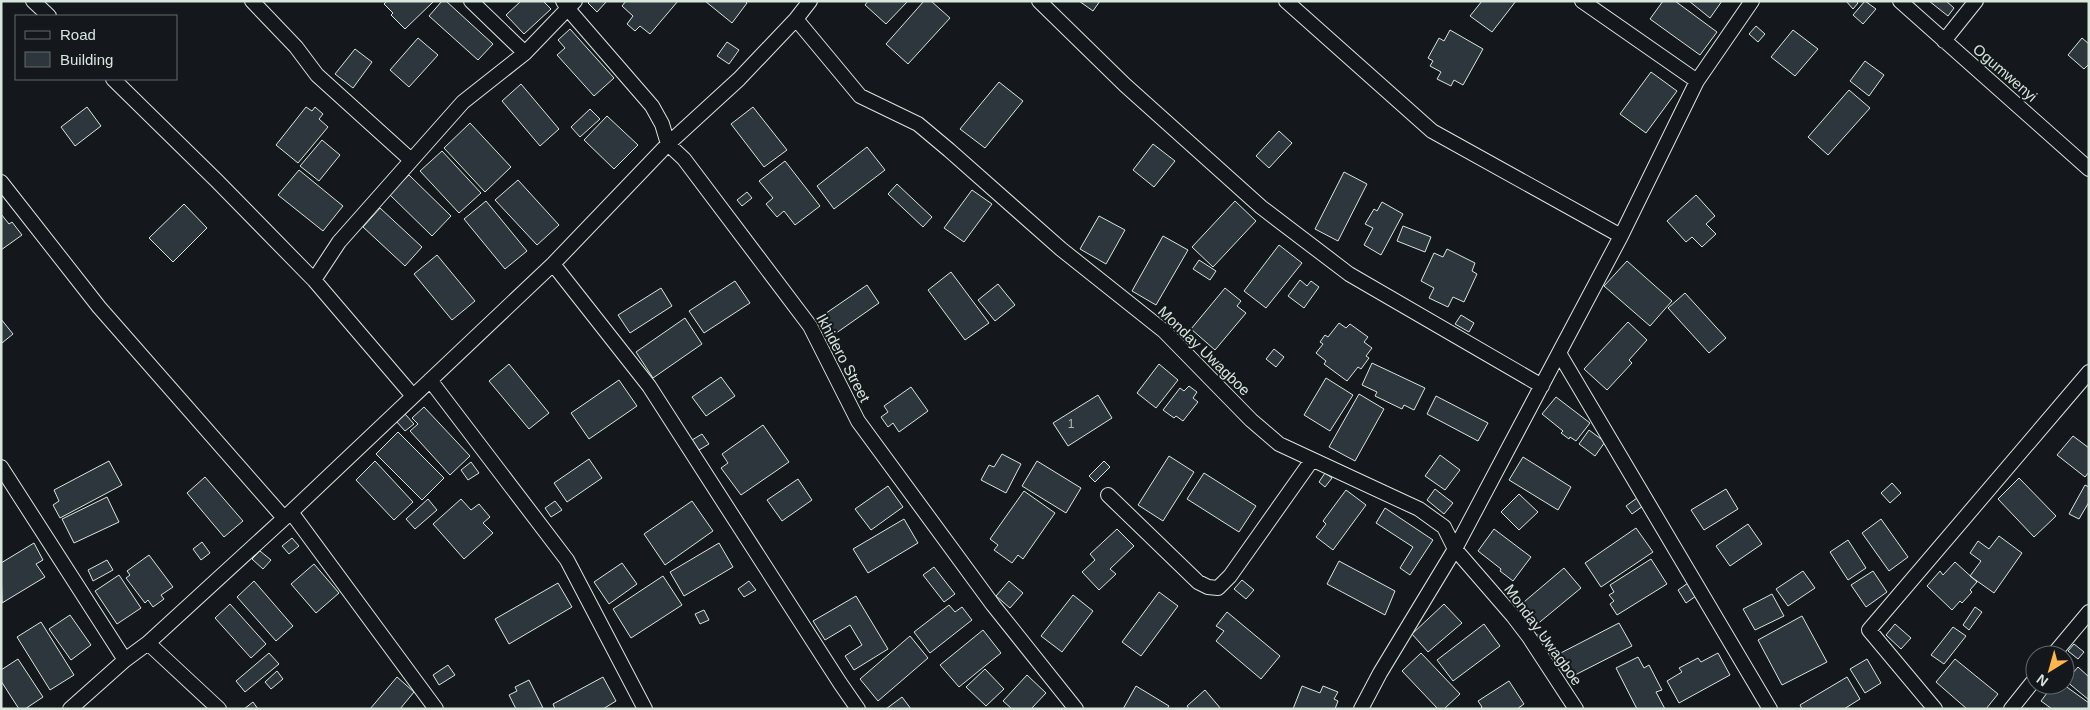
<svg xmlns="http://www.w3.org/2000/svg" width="2090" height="710" viewBox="0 0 2090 710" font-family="Helvetica,sans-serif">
<rect width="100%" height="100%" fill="#14181c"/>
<path fill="#2c363c" stroke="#d8e6dc" d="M387,1h47l-29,28 -14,-14 2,-2 -9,-9z
M442,1h4l47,43 -15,16 -49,-44z
M521,1h22l8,8 -27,25 -18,-19z
M590,1h17l-10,11 -9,-9z
M626,1h52l-28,33 -10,-8 -5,5 -8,-7 6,-8 -11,-10z
M705,1h40l2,2 -15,20z
M868,1h40l-22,23 -21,-19z
M924,1h7l19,17 -42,46 -22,-20z
M1079,1h21l-7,10z
M1482,1h34l-24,31 -22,-16z
M1663,1h12l42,31 -17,23 -50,-36z
M1689,1h33l-12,17z
M1846,1h10l2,2 -5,6z
M1865,1l11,8 -13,15 -10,-9z
M1929,1h17l8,7 -6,8z
M1756,26l9,8 -7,8 -9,-8z
M570,29l44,49 -20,18 -37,-41 8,-7 -7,-8z
M1450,30l33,19 -20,36 -9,-5 -3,6 -14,-7 4,-7 -11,-6 3,-5 -5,-3 11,-20 5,3z
M1793,30l25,19 -23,27 -24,-19z
M418,38l20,17 -29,32 -19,-17z
M2082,38l7,6v20l-5,5 -16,-14z
M727,42l12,8 -10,14 -12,-8z
M355,49l17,13 -19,26 -18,-14z
M1865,61l19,14 -15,21 -19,-15z
M1651,72l26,19 -31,42 -26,-19z
M999,82l24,19 -38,47 -25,-19z
M521,84l38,45 -19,17 -38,-45z
M1849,90l21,18 -42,47 -20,-18z
M87,107l14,19 -26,20 -14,-19z
M306,107l6,4 3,-4 8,7 -4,5 9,8 -30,36 -22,-18z
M753,107l34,43 -23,17 -33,-43z
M590,109l10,10 -20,18 -9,-10z
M607,116l31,29 -24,24 -30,-29z
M470,123l41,44 -26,25 -41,-44z
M1279,131l13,12 -23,25 -13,-12z
M322,140l18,15 -21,26 -19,-15z
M1153,144l22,17 -21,26 -21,-17z
M867,147l18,23 -51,39 -17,-23z
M442,151l39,42 -22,20 -39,-42z
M785,161l35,45 -25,19 -11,-14 -7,6 -11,-13 7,-6 -14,-17z
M299,170l44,36 -20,25 -45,-36z
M1344,172l23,12 -29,57 -23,-12z
M409,175l42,41 -19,20 -43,-42z
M518,180l41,45 -22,20 -42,-45z
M897,184l35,33 -9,10 -35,-33z
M972,190l20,14 -28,38 -20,-14z
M747,192l5,6 -10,8 -5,-6z
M1696,195l19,21 -9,8 10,10 -14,13 -10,-10 -6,5 -19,-21z
M486,201l41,50 -22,18 -41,-50z
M1235,201l21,20 -43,46 -21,-20z
M1382,202l21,12 -22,41 -17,-10 9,-17 -8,-4 9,-15 3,2z
M184,204l23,24 -34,34 -24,-24z
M380,208l42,39 -17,19 -42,-39z
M1,214l8,10 3,-2 10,13 -21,15z
M1099,216l26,14 -19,34 -26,-15z
M1403,226l28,11 -6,15 -28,-11z
M1163,236l25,14 -32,55 -24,-14z
M1279,245l23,18 -36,45 -22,-17z
M1447,249l28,14 -3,8 5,3 -13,28 -11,-5 -5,10 -19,-9 5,-10 -13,-7 13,-28 9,4z
M437,255l38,46 -23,19 -38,-46z
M1199,260l17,11 -6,9 -17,-11z
M1627,261l45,40 -22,25 -46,-40z
M951,272l38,51 -24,17 -37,-50z
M1300,280l7,6 4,-5 8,6 -15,21 -16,-12z
M735,281l15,22 -46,30 -15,-22z
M998,284l17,21 -20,16 -17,-21z
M867,285l12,18 -47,33 -13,-18z
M661,288l11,18 -42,27 -12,-18z
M1225,288l16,13 -4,5 9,7 -31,37 -24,-21z
M1685,293l41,45 -17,15 -41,-45z
M1461,315l13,8 -5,9 -14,-8z
M685,318l17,26 -49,34 -17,-26z
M1,319l12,15 -11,9h-1z
M1628,322l19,18 -18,20 3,3 -25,27 -23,-21z
M1339,323l7,5 4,-4 18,13 -4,5 8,6 -6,8 3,2 -8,11 -3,-2 -11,14 -23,-17 2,-3 -10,-8 7,-9 -3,-2 5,-7 3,2z
M1274,349l10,8 -8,10 -10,-8z
M1372,363l53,25 -11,22 -10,-5 -2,4 -27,-13 2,-4 -15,-7z
M509,364l40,49 -20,16 -40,-48z
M1159,364l19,16 -22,28 -19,-15z
M721,377l14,19 -29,20 -14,-19z
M1326,378l27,17 -23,36 -26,-16z
M619,380l18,26 -48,33 -18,-26z
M1189,386l8,6 -4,6 5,4 -15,19 -7,-5 -2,2 -11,-8 17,-22 4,3z
M911,387l17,24 -29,21 -6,-9 -5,4 -7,-10 7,-5 -4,-6z
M1359,394l25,15 -29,52 -26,-14z
M1098,395l14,23 -44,28 -15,-23z
M1436,396l52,27 -10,18 -51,-27z
M1556,397l34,26 -14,18 -6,-4 -1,2 -8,-6 2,-2 -21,-17z
M424,407l46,49 -20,19 -40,-44 8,-7 -6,-6z
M405,414l9,10 -9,7 -9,-10z
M763,425l26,37 -48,33 -20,-27 7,-5 -6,-9z
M1589,430l16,12 -10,14 -16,-12z
M398,432l46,46 -22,22 -46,-46z
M702,434l7,10 -10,6 -7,-10z
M2073,436l16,12v24l-4,5 -28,-22z
M1002,454l19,10 -15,29 -25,-13 8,-15 5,2z
M1440,455l20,15 -15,20 -20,-14z
M1169,456l25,16 -31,49 -25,-16z
M1523,457l48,30 -13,23 -49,-30z
M589,459l13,19 -35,24 -13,-19z
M109,461l13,24 -62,33 -7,-13 6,-4 -5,-11z
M375,461l38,41 -19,18 -38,-40z
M1037,461l44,27 -15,25 -44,-27z
M1104,461l6,6 -15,15 -6,-6z
M471,462l8,11 -11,7 -7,-10z
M1204,473l52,33 -17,26 -52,-33z
M1325,473l7,5 -7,9 -6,-5z
M205,477l38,44 -19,16 -37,-44z
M2019,478l37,38 -22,21 -36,-38z
M798,479l14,21 -30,21 -15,-21z
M1892,483l9,10 -11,10 -9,-10z
M2085,485l4,2v15l-10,17 -10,-5z
M888,486l15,21 -32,23 -16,-21z
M1435,489l18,14 -9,11 -17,-14z
M1726,489l12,20 -34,21 -13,-20z
M1346,490l20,15 -33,45 -17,-13 10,-13 -3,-3z
M1024,491l31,22 -32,46 -5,-4 -6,8 -18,-13 4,-5 -8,-6z
M1519,494l19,18 -19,18 -18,-18z
M107,497l12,25 -45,21 -12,-24z
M1637,498l6,8 -11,8 -6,-8z
M428,499l9,11 -22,19 -9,-10z
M461,499l10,11 8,-6 11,13 -7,6 10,10 -29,26 -31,-35z
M555,501l7,9 -11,7 -6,-9z
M692,501l21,30 -48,34 -21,-31z
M1385,508l48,32 -23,35 -10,-7 13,-21 -37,-24z
M904,519l14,24 -50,30 -15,-24z
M1881,519l27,38 -19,14 -27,-38z
M1748,524l14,20 -32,22 -14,-20z
M1636,528l17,24 -52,35 -16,-24z
M1117,529l17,17 -24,23 6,5 -17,16 -17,-18 13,-12 -5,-6z
M1494,529l37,28 -18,24 -13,-10 1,-2 -23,-18z
M1999,536l23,17 -28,40 -24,-17 11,-15 -11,-8 8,-12 11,8z
M292,538l7,8 -10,8 -7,-8z
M1848,540l18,28 -18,12 -18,-28z
M202,542l8,11 -9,7 -8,-11z
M34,543l9,17 -7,4 9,13 -43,26 -1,-40z
M719,543l14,24 -49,29 -14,-24z
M260,551l11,9 -8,9 -11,-10z
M149,555l24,32 -12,8 3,4 -11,8 -5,-7 -3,3 -19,-25 4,-3 -3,-4z
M1651,559l16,25 -50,31 -7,-11 4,-3 -5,-6 5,-3 -4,-7z
M107,560l6,10 -20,11 -5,-11z
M1339,561l56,30 -10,24 -58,-31z
M1955,562l22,20 -7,8 2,2 -10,11 -2,-2 -8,9 -25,-24 13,-15 3,4z
M622,563l15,21 -28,20 -15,-22z
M314,564l25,29 -23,20 -25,-29z
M934,567l21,27 -11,8 -21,-27z
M1564,568l17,20 -46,38 -17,-19z
M1803,571l12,17 -27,18 -12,-17z
M1873,571l14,21 -21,15 -15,-22z
M119,575l22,33 -24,16 -22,-33z
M663,576l19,29 -51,33 -18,-29z
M1242,580l12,10 -8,9 -12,-10z
M254,581l39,45 -17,15 -39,-44z
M749,581l7,9 -12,7 -6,-8z
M1009,581l14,12 -13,15 -14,-12z
M558,583l14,24 -63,37 -14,-25z
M1688,583l8,13 -10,7 -8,-13z
M1159,592l19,14 -37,50 -19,-14z
M1772,594l12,22 -29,14 -12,-21z
M1073,595l20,16 -31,41 -21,-16z
M856,596l32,53 -34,21 -9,-14 17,-11 -12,-20 -25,15 -12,-19z
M230,604l36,40 -15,14 -36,-40z
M1444,604l18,19 -34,29 -16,-18z
M949,605l6,7 7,-5 10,13 -42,33 -16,-21z
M1975,607l7,5 -13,18 -6,-5z
M704,610l5,10 -9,4 -5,-10z
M1227,612l53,44 -19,23 -45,-38 8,-10 -8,-5z
M70,615l21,30 -20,15 -22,-31z
M1802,616l25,46 -45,23 -24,-45z
M41,622l33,53 -24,15 -33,-53z
M1619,623l13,23 -61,31 -5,-8 -7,3 -8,-14z
M1484,624l16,22 -47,35 -16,-21z
M1895,624l16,14 -10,11 -15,-14z
M1953,627l13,9 -22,28 -13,-9z
M983,630l18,23 -42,34 -19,-22z
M1543,632l6,10 -9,5 -6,-10z
M910,636l18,22 -50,43 -18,-22z
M2074,644l10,8 -6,7 -10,-8z
M269,653l10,11 -34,28 -9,-11z
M1421,653l39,41 -16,15h-6l-36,-38z
M1718,653l12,22 -51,28 -12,-22 15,-9 -3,-4 19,-10 3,4z
M1638,657l6,11 5,-3 13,25 -6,2 9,17h-28l-21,-41z
M18,659l25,38 -18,12h-6l-18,-28v-11z
M1867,659l14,24 -16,10 -15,-24z
M1955,659l43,35 -12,15h-19l-31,-27z
M448,665l7,10 -16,10 -6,-10z
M2078,667l11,10v23l-23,-19z
M985,669l19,20 -18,17 -20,-19z
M277,671l6,8 -12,10 -6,-7z
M1027,675l19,18 -15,16h-19l-9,-8z
M397,677l17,15 -14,17h-30z
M603,677l13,24 -13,8h-48l-2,-5z
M1847,677l13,22 -16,10h-42l-2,-4z
M529,680l14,28 -27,1 -7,-14 8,-4 -2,-4z
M1509,681l15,23 -7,5h-37l2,-2 -4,-6z
M2053,685h11l25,18v6h-37l-11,-8z
M1136,686l33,20 -2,3h-44z
M1302,686l18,7 3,-7 15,6 -4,7 4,2 -3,8h-42z
M1205,690l16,19h-32l-2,-3z
M902,697l9,12h-25z
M253,702l5,7h-14z"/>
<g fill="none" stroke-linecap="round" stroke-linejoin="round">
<defs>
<path id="street" d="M33,1l16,15
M252,1l44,46 21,28 94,85
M471,1l54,52
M563,1l5,8 84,97 10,18 6,20 16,15 126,167 48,95 135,184 83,104
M1039,1l86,84 136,122 88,67 193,112
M1286,1l146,130 189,105
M1582,1l115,80
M1900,1l189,168
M796,19l64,77 58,28 31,26 112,99 103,82 87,89 28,24 140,65 25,18 11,22 58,67 16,21 47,72
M1944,41l32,-40
M113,79l104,102 97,99 99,116
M1,182l98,125 185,211
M553,264l96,122 191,297 18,26
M314,280l25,-38 124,-140 62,-49 50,-52
M1559,353l211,356
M430,380l137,180 78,149
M1,467l124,193
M1108,495l90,87 10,5 10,1 12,-12 82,-116
M291,512l145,197
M148,643l71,66
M2053,655l36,-43
M70,709l55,-49 23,-17 143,-131 262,-248 115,-120 71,-65 57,-60 14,-18
M1361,709l19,-36 75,-124 166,-313 76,-155 55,-80
M1935,709l-66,-79 220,-258
M2011,709l24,-30"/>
</defs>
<use href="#street" stroke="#d8e6dc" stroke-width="16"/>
<use href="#street" stroke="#14181c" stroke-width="14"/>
</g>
<g text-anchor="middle" stroke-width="4" stroke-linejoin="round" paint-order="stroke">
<g font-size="12" fill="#adbab4">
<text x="1071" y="428">1</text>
</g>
<g font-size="15" fill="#d8e6dc" stroke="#14181c">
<text transform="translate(2005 73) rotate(41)" y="5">Ogumwenyi</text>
<text transform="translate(1204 351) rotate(44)" y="5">Monday Uwagboe</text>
<text transform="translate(843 358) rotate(62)" y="5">Ikhidero Street</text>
<text transform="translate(1543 635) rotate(54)" y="5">Monday Uwagboe</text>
</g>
</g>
<rect width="2090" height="710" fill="none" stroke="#d8e6dc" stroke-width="5"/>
<rect x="15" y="15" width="162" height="65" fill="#14181c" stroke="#626a69"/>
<rect x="25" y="31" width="25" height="8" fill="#14181c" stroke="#626a69"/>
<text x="60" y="40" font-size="15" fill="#d8e6dc">Road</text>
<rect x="25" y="52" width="25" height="15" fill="#2c363c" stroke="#626a69"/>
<text x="60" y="65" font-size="15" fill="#d8e6dc">Building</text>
<g transform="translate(2050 670) rotate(217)"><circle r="24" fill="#14181c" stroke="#626a69"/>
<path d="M0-4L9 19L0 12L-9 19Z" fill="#ffb74d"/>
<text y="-8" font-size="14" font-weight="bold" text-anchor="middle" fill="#d8e6dc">N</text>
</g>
</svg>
